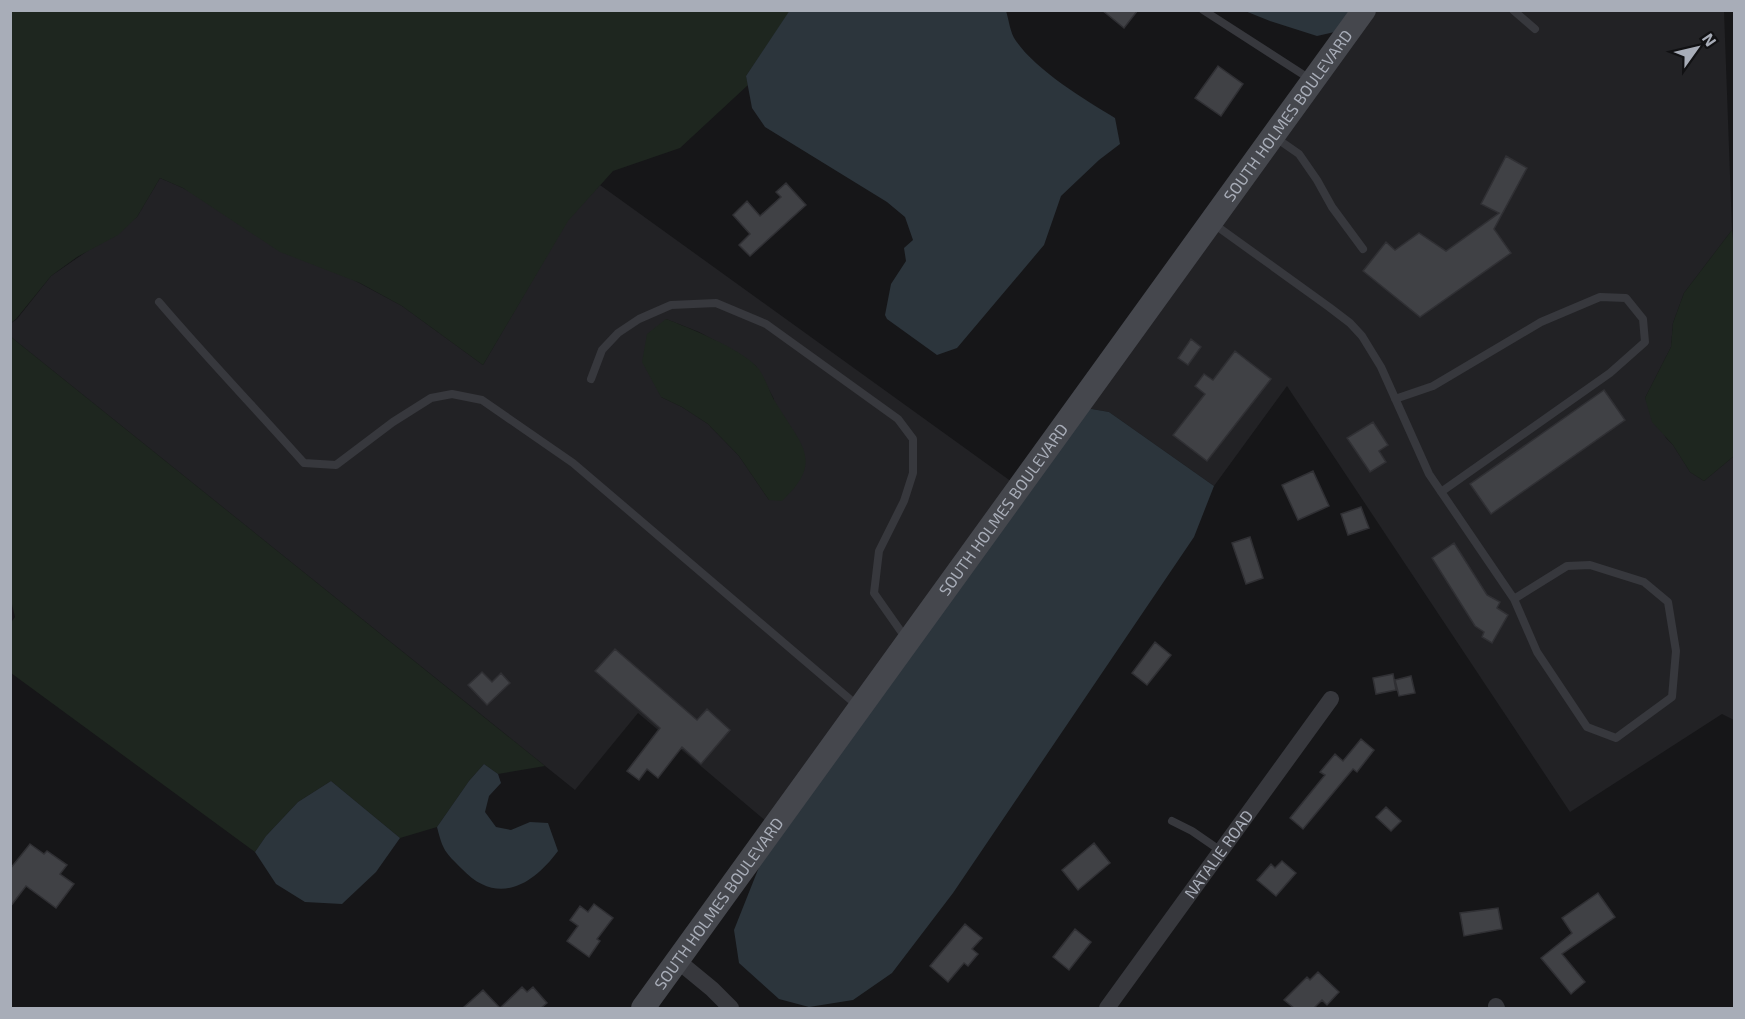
<svg xmlns="http://www.w3.org/2000/svg" width="1745" height="1019" viewBox="0 0 1745 1019" font-family="'Exo 2',sans-serif">
<rect width="100%" height="100%" fill="#161618"/>
<path fill="#222225" fill-rule="evenodd" d="M1374,11h350l8,219 -48,63 -11,30 -2,24 -26,51 21,40 7,7 17,27 14,9 30,-25v264l-12,-6 -152,98 -283,-426 -73,100 -105,-74 -23,-4z
M160,178l23,10 219,118 81,59 84,-144 33,-36 412,297 -245,340 -129,-109 -63,77 -564,-453 -1,-13 7,-5 34,-43 86,-59zM666,319l33,13 39,21 18,13 18,33 -5,101 -30,-44 -31,-32 -26,-17 -21,-10z"/>
<path fill="#1e261f" d="M11,11h779l-44,65 2,9 -68,63 -67,23 -45,50 -85,144 -81,-59 -42,-23 -80,-31 -97,-64 -23,-10 -23,39 -19,18 -41,22 -26,19 -35,43 -5,4z
M1732,230l2,19v207l-30,25 -14,-9 -17,-27 -21,-23 -7,-24 26,-51 2,-24 11,-30z
M666,319c23,9 73,29 90,47 9,9 13,26 20,37 25,42 49,58 6,98l-13,-1 -30,-44 -31,-32 -26,-17 -21,-10 -19,-35 5,-28z
M11,337l534,429 -47,8 -14,-10 -15,17 -32,46 -37,11 -69,-57 -33,21 -32,34 -11,16 -244,-179 -1,-49 5,-7 -5,-21z"/>
<path fill="#2c353c" d="M790,10l216,1c3,9 4,22 10,30 21,30 68,58 99,77l5,26 -21,16 -38,36 -17,49 -87,103 -20,7 -50,-36 -2,-4 6,-31 15,-23 -2,-13 9,-8 -8,-23 -18,-15 -122,-75 -13,-19 -6,-32z
M1245,11h109l-15,20 -22,5 -47,-15z
M1086,408l23,4 105,74 -20,51 -241,356 -61,80 -39,27 -44,7 -30,-8 -40,-36 -5,-33 31,-78z
M484,764l14,10 3,9 -12,13 -4,16 11,15 15,3 19,-8 18,1 10,28c-26,35 -61,55 -96,18 -17,-17 -19,-18 -25,-42l32,-46z
M331,781l69,57 -24,34 -34,32 -37,-2 -29,-18 -21,-32 11,-16 32,-34z"/>
<path fill="#404145" stroke="#303034" stroke-width="1.5" d="M1102,10h36l-14,18z
M1218,66l25,18 -22,32 -26,-18z
M1506,156l21,12 -33,61 17,24 -91,64 -57,-46 23,-29 9,8 24,-17 27,18 53,-38 -18,-9z
M786,183l20,22 -56,51 -11,-11 11,-11 -17,-19 14,-14 13,15 21,-19 -5,-5z
M1191,339l10,8 -13,18 -10,-7z
M1235,351l36,28 -64,82 -34,-26 32,-41 -10,-8 9,-12 9,6z
M1604,390l21,30 -134,94 -21,-30z
M1373,422l15,23 -9,6 7,11 -16,10 -23,-34z
M1313,471l16,35 -31,14 -16,-35z
M1361,507l8,21 -21,7 -7,-21z
M1250,537l13,41 -17,6 -14,-41z
M1454,543l33,52 13,7 -3,6 11,7 -16,28 -10,-6 2,-5 -9,-6 -43,-68z
M1155,642l16,13 -24,30 -15,-12z
M615,649l82,71 10,-11 23,21 -29,34 -19,-17 -24,31 -11,-9 -8,11 -12,-9 33,-43 -65,-57z
M482,672l10,10 9,-9 9,10 -23,22 -19,-20z
M1393,674l3,16 -20,4 -3,-16z
M1411,676l4,17 -16,3 -4,-16z
M1361,739l13,11 -17,22 -4,-3 -50,60 -13,-11 35,-43 -5,-3 15,-18 8,7z
M1386,807l15,14 -10,10 -15,-14z
M1094,843l16,20 -32,27 -16,-20z
M30,844l14,10 3,-3 20,14 -7,9 14,10 -18,24 -30,-22 -16,21v-38z
M1282,861l14,12 -20,23 -19,-16 14,-16 4,4z
M1598,893l17,24 -53,37 23,28 -14,12 -30,-36 31,-25 -10,-15z
M594,904l19,14 -16,21 3,2 -11,16 -22,-16 11,-15 -8,-6 10,-14 8,6z
M1498,908l4,21 -38,7 -4,-23z
M965,924l17,14 -10,11 6,5 -10,12 -4,-3 -16,19 -18,-16z
M1075,929l16,13 -22,28 -16,-13z
M1318,972l21,20 -12,13 -5,-5 -8,8h-20l-10,-8 23,-23 3,3z
M522,987l5,5 6,-5 14,16 -6,5h-78l20,-18 17,18z"/>
<g fill="none" stroke-linecap="round" stroke-linejoin="round">
<path stroke="#37383d" stroke-width="8" d="M1203,10l107,69
M1513,10l22,19
M1276,138l23,16 18,26 15,27 31,42
M1211,222l118,85 21,16 12,13 19,31 48,107 85,125 23,53 50,75 29,11 56,-41 4,-46 -8,-49 -24,-20 -54,-17 -23,1 -53,33
M159,302c47,55 97,107 145,161l32,2 57,-43 38,-24 21,-4 30,6 91,63 286,244
M591,379l11,-29 16,-17 21,-14 32,-14 45,-2 50,21 132,95 15,20v34l-9,28 -25,50 -5,42 33,47
M1395,399l38,-13 108,-64 59,-25 26,1 17,21 2,23 -35,31 -169,119
M1172,821l20,10 29,20"/>
<g stroke="#37383d" stroke-width="16">
<path d="M678,961l34,28 19,19"/>
<path d="M1496,1006l1,2"/>
<path id="s1" d="M1107,1008l224,-309"/>
</g>
<path stroke="#45474d" stroke-width="24" id="s2" d="M643,1008l721,-998"/>
</g>
<g text-anchor="middle" stroke-width="6" stroke-linejoin="round" paint-order="stroke">
<g font-size="16" fill="#a8adb8" stroke="#111113">
<text dy="6" stroke="none"><textPath href="#s2" startOffset="1101">SOUTH HOLMES BOULEVARD</textPath></text>
<text dy="6" stroke="none"><textPath href="#s2" startOffset="615">SOUTH HOLMES BOULEVARD</textPath></text>
<text dy="6" stroke="none"><textPath href="#s1" startOffset="190">NATALIE ROAD</textPath></text>
<text dy="6" stroke="none"><textPath href="#s2" startOffset="129">SOUTH HOLMES BOULEVARD</textPath></text>
</g>
</g>
<rect width="1745" height="1019" fill="none" stroke="#a8adb8" stroke-width="24"/>
<g transform="translate(1697 48) rotate(56)" stroke="#111113" stroke-width="4.5" paint-order="stroke">
<path d="M0-4.5L10 22L0 15L-10 22Z" fill="#a8adb8"/>
<text y="-9" font-size="16" font-weight="bold" text-anchor="middle" fill="#a8adb8">N</text>
</g>
</svg>
